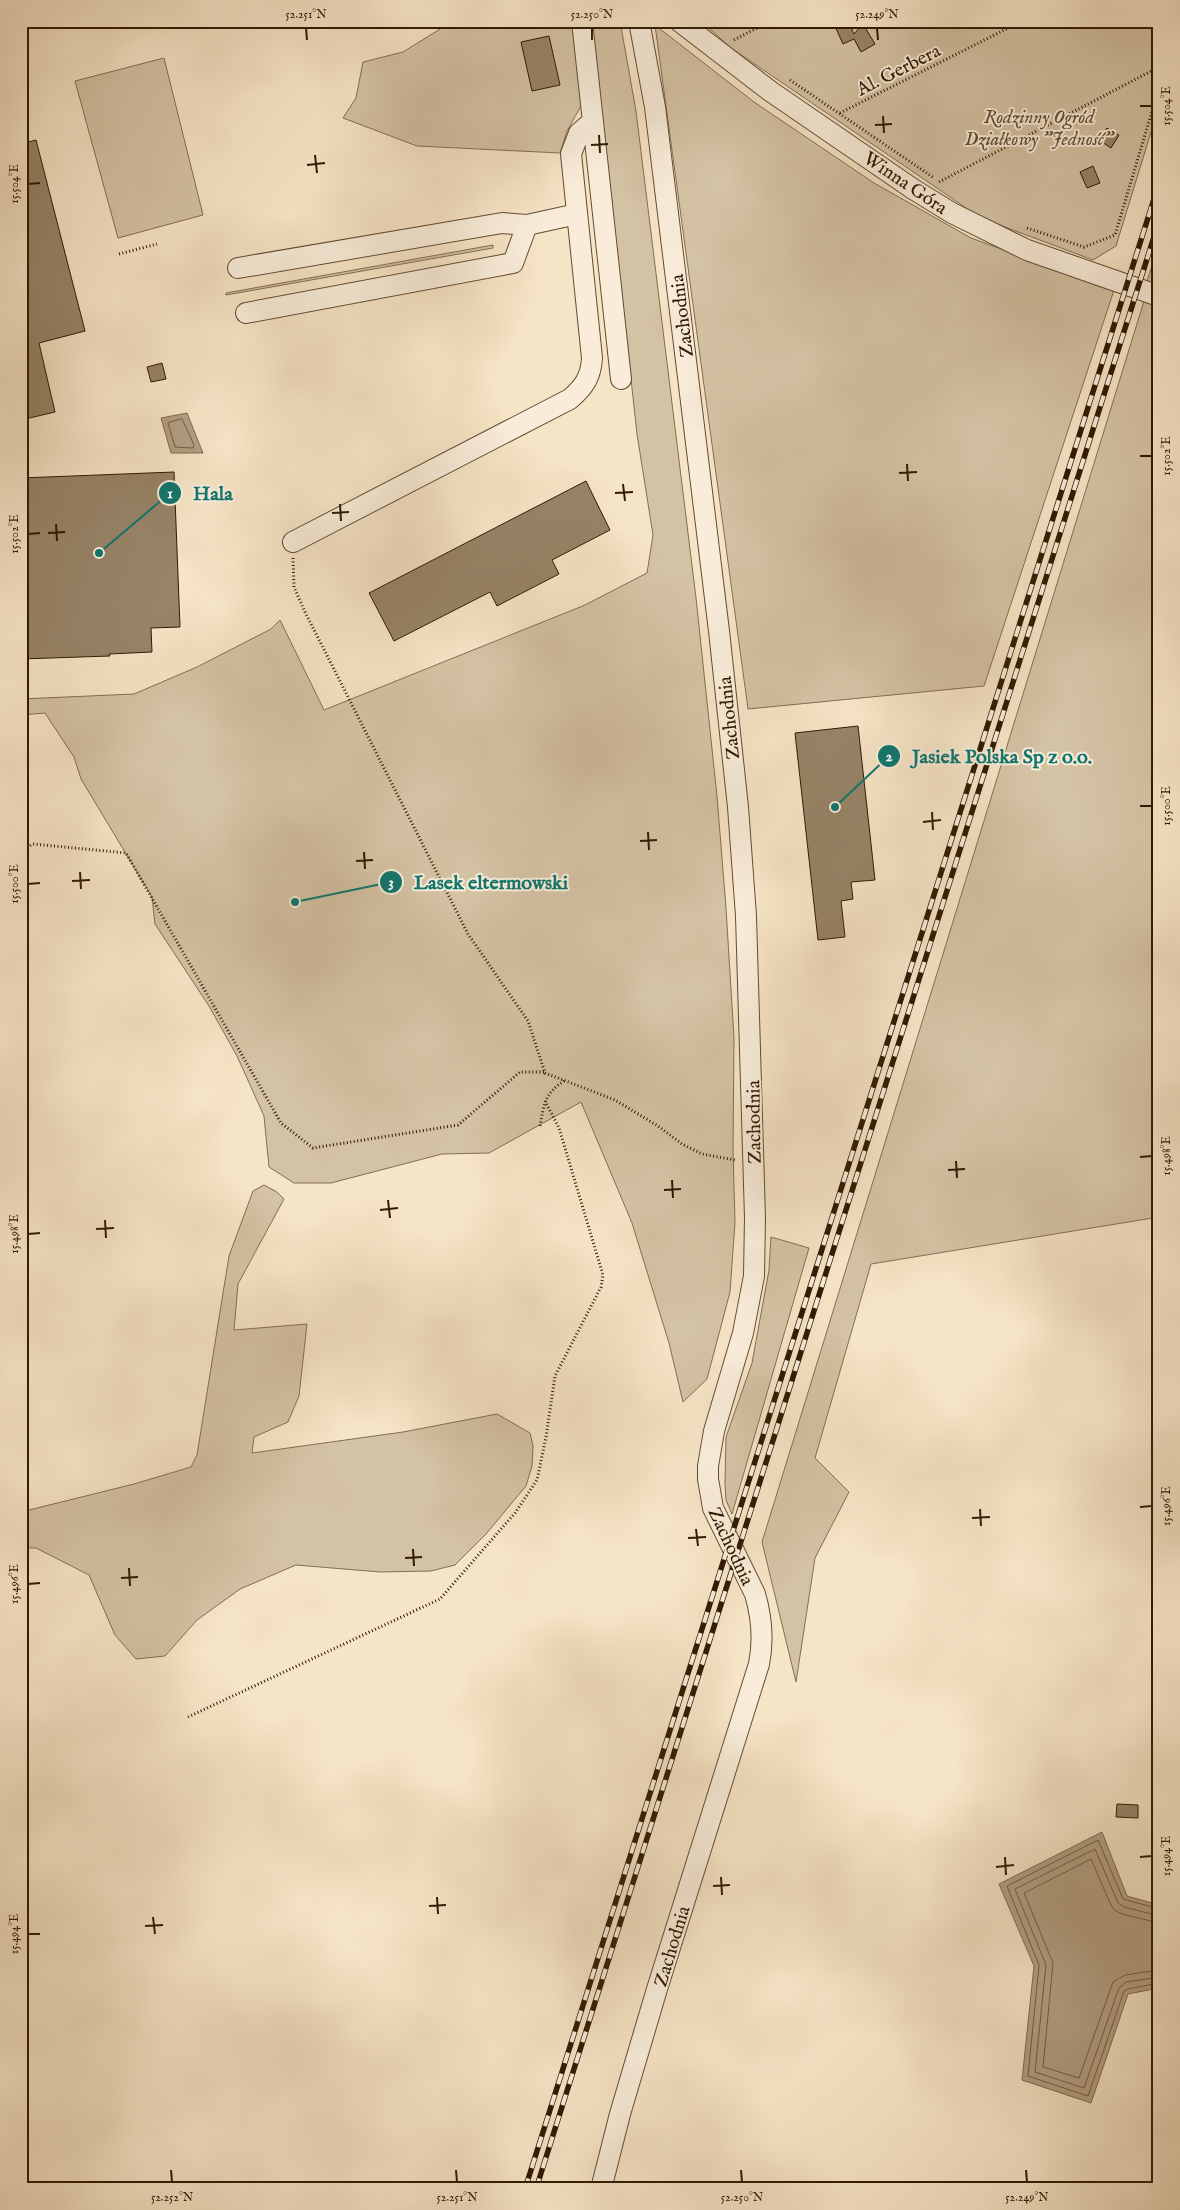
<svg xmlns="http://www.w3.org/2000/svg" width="1180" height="2210" viewBox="0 0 1180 2210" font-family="'IM FELL English',serif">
<rect width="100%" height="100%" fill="#f6e4c6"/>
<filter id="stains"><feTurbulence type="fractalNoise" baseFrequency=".004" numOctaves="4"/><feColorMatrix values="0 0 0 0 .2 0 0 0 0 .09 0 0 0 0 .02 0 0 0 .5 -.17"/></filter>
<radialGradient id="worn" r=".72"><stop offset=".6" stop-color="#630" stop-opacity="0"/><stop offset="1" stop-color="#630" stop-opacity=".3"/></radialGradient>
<path fill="#d4c2a4" stroke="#826e52" d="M453,21h119l10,83 -15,27 -7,22 -143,-7 -74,-28 13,-20 7,-36 40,-10z
M592,21h28l16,90 60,487 21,198 9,112 8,130 -1,113 2,71 -5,70 -23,87 -24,23 -14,-59 -37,-120 -51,-121 -92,51 -47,1 -111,29h-37l-25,-16 -5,-51 -27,-60 -28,-50 -54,-82 -3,-27 -71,-118 -7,-22 -29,-44 -24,2v-16l113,-5 63,-27 74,-38 9,-9 44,90 261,-105 62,-32 6,-38 -16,-101z
M701,21h458v85l-43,140 -23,14 -112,-42 -250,-170z
M655,25l99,77 120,81 97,55 143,52 -130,396 -236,23z
M164,58l39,157 -85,23 -43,-157z
M493,245v3l-267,47v-2z
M1159,245v39l-2,2 -10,-5z
M1144,301l15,6v910l-288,47 -56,194 34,34 -34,66 -19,124 -34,-140z
M264,1185l13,7 7,7 -46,85 -4,46 73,-6 -8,72 -11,26 -34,15 -2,16 151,-21 94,-18 33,19 3,13 -1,20 -6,20 -40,48 -31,31 -24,6 -51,1 -84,-7 -56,24 -43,31 -32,36 -29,3 -21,-24 -26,-60 -53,-27h-15v-36l113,-28 57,-17 6,-12 32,-199 24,-65z
M771,1237l38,11 -77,266 -6,-14 -1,-17 1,-46 26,-74 17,-93z"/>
<path fill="#b39f83" stroke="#7f6a4f" d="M187,413l16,40h-32l-10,-35z
M1102,1832l25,64 32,9v83l-31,6 -37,109 -69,-23 12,-114 -35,-82z"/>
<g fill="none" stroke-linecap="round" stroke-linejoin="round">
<path stroke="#725c42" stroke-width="1" d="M182,419l12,26 -1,3 -18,-1 -7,-24z
M1159,1909l-36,-10 -25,-59 -91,46 32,79 -11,111 60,20 36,-105 4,-2 31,-6
M1159,1916l-35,-9 -6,-4 -23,-54 -80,40 31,76 -11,107 49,16 35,-100 7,-6 33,-5
M1159,1923l-37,-9 -8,-4 -4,-7 -19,-44 -67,34 29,70 -10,104 36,11 34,-96 12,-7 34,-5"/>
</g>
<path fill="#978367" stroke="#301a00" d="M848,21l6,13 9,-10 12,20 -14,8 -7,-13 -11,5 -8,-18z
M549,36l11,49 -28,6 -11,-49z
M1107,128l12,7 -8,13 -12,-8z
M36,140l49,191 -46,12 16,69 -34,8v-276z
M1093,166l7,17 -13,5 -7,-16z
M162,363l4,16 -15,3 -4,-15z
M174,472l6,155 -29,1 1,24 -43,2 1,2 -89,3v-181z
M586,481l24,49 -58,30 7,14 -62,32 -7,-14 -96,49 -25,-48z
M858,726l17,154 -24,2 2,17 -12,2 4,36 -27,3 -23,-207z
M1117,1804l21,1v13l-22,-1z"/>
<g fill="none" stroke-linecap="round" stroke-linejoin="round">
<defs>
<path id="minor" d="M582,21l39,358
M679,21l91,70 143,98 39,24 75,37 132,46
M238,268l264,-45 25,2
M246,313l267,-50 14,-38 50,-11
M293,542l277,-143c14,-12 21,-22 22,-41l-21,-204 8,-21 14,-12
M601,2189l19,-75 37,-125 102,-325c5,-25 3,-46 -4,-70l-42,-86 -5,-29v-13l6,-35 29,-98 11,-57 1,-58 -9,-302 -8,-109 -19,-176 -64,-524 -16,-86"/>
</defs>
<use href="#minor" stroke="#624c32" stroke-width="22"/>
<path stroke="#301a00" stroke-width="3" stroke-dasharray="1 2.5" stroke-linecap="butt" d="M734,40l36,-19
M790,80l144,98
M840,113l182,-92
M939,182l220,-115
M1027,228l57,19 31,-12 44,-147
M119,254l38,-10
M293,558l1,29 11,25 163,322 60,87 17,52 70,27 43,26 24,18 20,10 33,6
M21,851l12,-7 93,9 155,270 32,25 145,-23 62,-53h24
M540,1126c4,-22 5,-34 26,-46
M188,1717l252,-118 75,-86 22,-33 9,-43 9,-61 46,-89 2,-12 -44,-147 -14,-27"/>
<use href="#minor" stroke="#f9edda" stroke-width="20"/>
<defs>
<path id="rail" d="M525,2189l634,-2006
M536,2189l623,-1968"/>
</defs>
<use href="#rail" stroke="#301a00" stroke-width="5.5"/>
<use href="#rail" stroke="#f9edda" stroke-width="4" stroke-dasharray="11" stroke-linecap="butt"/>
</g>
<path fill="none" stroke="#301a00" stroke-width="2" d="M306,28l1,12M592,28v12M877,28l1,12M1140,106h12M883,116l1,17M875,125l17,-1M599,135l1,18M591,145l17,-1M315,155l2,18M307,165l18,-2M28,184l12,-1M1140,456h12M907,464l1,17M899,473l18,-1M623,484l2,17M615,493l18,-1M340,504l1,17M332,513l17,-1M56,524l1,17M48,533l17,-1M28,534l12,-1M1140,806h12M932,812l1,18M923,822l18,-2M648,832l1,18M640,841l17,-1M364,852l1,17M356,861l17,-1M80,872l1,17M72,881l18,-1M28,884l12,-1M1140,1157l12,-1M956,1161l1,17M948,1170l17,-1M672,1180l1,18M664,1190l17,-1M388,1200l2,18M380,1210l18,-2M105,1220l1,18M96,1229l18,-1M28,1234l12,-1M1140,1507l12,-1M980,1509l1,17M972,1518l18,-1M696,1529l2,17M688,1538l18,-1M413,1549l1,17M405,1558l17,-1M129,1568l1,18M121,1578l17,-1M28,1584l12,-1M1005,1857l1,18M1140,1857l12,-1M996,1867l18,-2M721,1877l1,18M713,1886l17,-1M437,1897l1,17M429,1906l17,-1M153,1917l2,17M145,1926l18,-1M28,1934h12M171,2170l1,12M456,2170l1,12M741,2170l1,12M1026,2170l1,12"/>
<g text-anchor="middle" stroke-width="4" stroke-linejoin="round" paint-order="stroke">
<g font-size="19" fill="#301a00" stroke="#f9edda">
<text transform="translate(898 69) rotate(-27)" y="7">Al. Gerbera</text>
<text transform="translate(906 182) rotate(34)" y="7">Winna Góra</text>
<text transform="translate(681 316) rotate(-97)" y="7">Zachodnia</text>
<text transform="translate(728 718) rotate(-96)" y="7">Zachodnia</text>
<text transform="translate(753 1122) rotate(-91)" y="7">Zachodnia</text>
<text transform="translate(732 1546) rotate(65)" y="7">Zachodnia</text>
<text transform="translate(671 1946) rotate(-73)" y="7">Zachodnia</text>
</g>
<g font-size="19" font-style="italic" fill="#614c31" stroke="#f9edda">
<text x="1039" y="123">Rodzinny Ogród<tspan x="1039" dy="22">Działkowy "Jedność"</tspan></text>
</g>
</g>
<path fill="none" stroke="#0f766e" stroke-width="2" d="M99 553L170 493M835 807L889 756M295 902L391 882"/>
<g fill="#0f766e" stroke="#f9edda" stroke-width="2">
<circle cx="99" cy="553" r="5"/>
<circle cx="835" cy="807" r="5"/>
<circle cx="295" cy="902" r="5"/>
<circle cx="170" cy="493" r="12"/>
<circle cx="889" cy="756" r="12"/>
<circle cx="391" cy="882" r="12"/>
</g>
<g font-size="15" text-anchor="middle" font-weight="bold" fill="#fff">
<text x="170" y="498">1</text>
<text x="889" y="761">2</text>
<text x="391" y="887">3</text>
</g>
<g font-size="20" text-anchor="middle" font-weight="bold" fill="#0f766e" stroke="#f9edda" stroke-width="4" stroke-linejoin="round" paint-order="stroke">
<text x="213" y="500">Hala</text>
<text x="1002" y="763">Jasiek Polska Sp z o.o.</text>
<text x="491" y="889">Lasek eltermowski</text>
</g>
<rect width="1180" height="2210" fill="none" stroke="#f6e4c6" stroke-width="55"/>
<rect x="28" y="28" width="1124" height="2154" fill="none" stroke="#301a00" stroke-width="2"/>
<g font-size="12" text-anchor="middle" fill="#301a00">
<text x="306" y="18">52.251°N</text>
<text x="592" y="18">52.250°N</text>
<text x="877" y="18">52.249°N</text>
<text transform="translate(1166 106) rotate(-90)" y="4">15.504°E</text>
<text transform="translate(14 184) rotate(-90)" y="4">15.504°E</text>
<text transform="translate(1166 456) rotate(-90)" y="4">15.502°E</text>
<text transform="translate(14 534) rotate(-90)" y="4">15.502°E</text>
<text transform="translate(1166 806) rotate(-90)" y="4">15.500°E</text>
<text transform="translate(14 884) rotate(-90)" y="4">15.500°E</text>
<text transform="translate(1166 1156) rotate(-90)" y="4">15.498°E</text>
<text transform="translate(14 1234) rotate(-90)" y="4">15.498°E</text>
<text transform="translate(1166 1506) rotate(-90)" y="4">15.496°E</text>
<text transform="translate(14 1584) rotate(-90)" y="4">15.496°E</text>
<text transform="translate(1166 1856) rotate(-90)" y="4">15.494°E</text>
<text transform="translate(14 1934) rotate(-90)" y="4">15.494°E</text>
<text x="172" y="2201">52.252°N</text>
<text x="457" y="2201">52.251°N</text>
<text x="742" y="2201">52.250°N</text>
<text x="1027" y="2201">52.249°N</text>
</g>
<rect width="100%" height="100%" filter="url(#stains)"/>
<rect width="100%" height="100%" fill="url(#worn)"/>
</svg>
